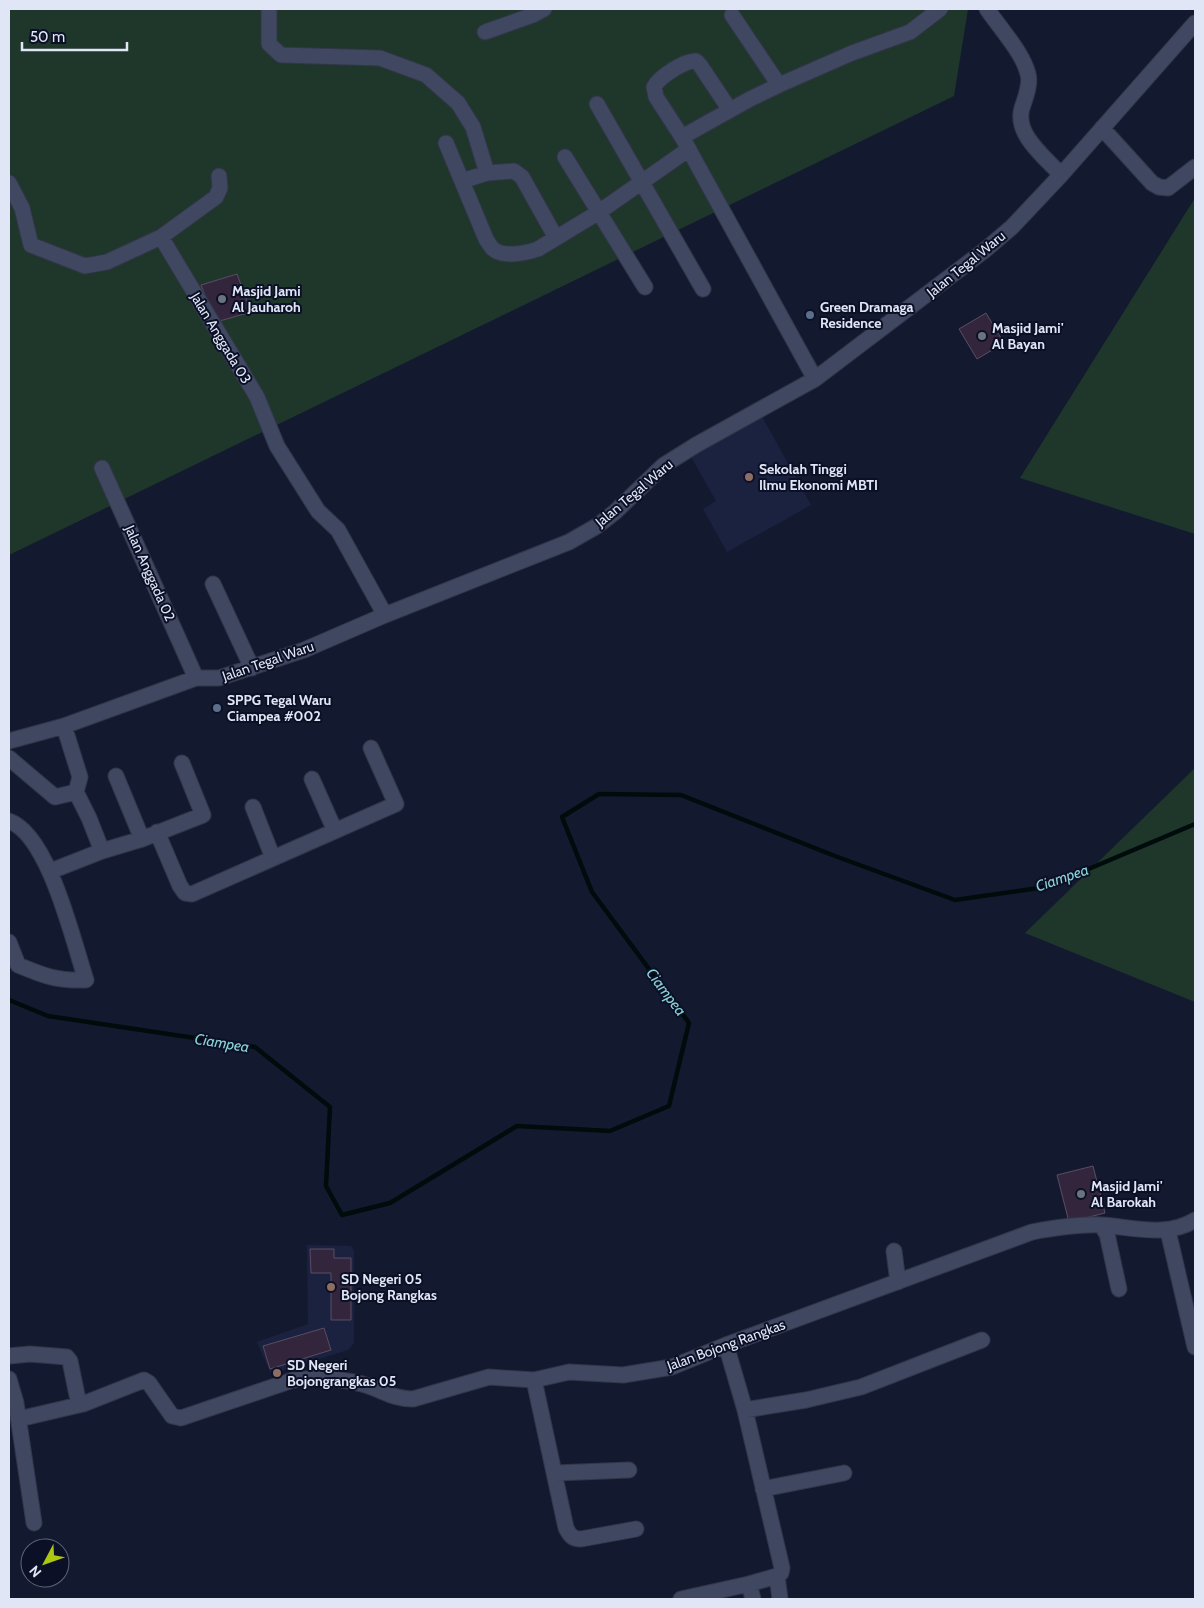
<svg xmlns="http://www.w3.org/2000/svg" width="1204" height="1608" viewBox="0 0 1204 1608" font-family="Cabin,sans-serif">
<rect width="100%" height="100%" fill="#131a30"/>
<path fill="#1b223f" d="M760,413l51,92 -84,47 -24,-43 13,-8 -27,-48z
M307,1245l44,1 3,5v92l-6,7 -77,24 -14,-32 51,-18z"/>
<path fill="#1f372b" d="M9,9h959l-14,87 -945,459z
M1195,198v336l-175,-56z
M1195,768v234l-170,-69z"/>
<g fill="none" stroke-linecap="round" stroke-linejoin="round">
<path stroke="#000b0c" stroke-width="4.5" d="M9,1000l39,16 207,31 75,60 -4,79 16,29 48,-12 127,-77 93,5 59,-25 20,-83 -97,-131 -30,-75 37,-23 82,1 154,61 120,44 91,-13 149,-63"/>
</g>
<path fill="#33263c" stroke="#5a4c66" d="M237,274l14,38 -35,10 -15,-37z
M986,313l18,30 -27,16 -18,-30z
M1093,1166l12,47 -36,9 -12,-47z
M310,1249h24v9h17v62h-20v-47h-20z
M324,1328l7,22 -61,19 -7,-23z"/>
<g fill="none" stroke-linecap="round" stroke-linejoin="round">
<defs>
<path id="minor" d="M269,9v35l12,11 99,3 46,17 32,28 15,24 14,46
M987,9c13,19 36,44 41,65 3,10 -3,25 -6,34 -8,26 23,49 39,67
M732,15l47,70
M485,32l48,-17 11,-6
M597,104l106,185
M1102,128l50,55 7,4 9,1 27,-21
M682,137l-26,-40 -2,-10c5,-10 31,-27 42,-26l4,4 30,45
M446,143l40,96c2,3 4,7 7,10 11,9 33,4 45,0l61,-37 90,-63
M565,157l80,130
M462,181l25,-8 27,-2 8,6 34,61
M9,183l13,25 9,37 54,21 22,-4 54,-25 96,160 20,49 41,65 20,19 47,85
M161,237l55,-40 4,-9 -1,-12
M815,379l-133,-242 68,-38 29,-14 73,-32 58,-21 30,-23
M102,468l94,210
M213,584l39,84
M64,726l16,51 -4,15
M9,741l55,-15 132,-48h23l85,-28 81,-35 184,-73 28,-16 18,-14 49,-47 32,-20 119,-66 170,-129 27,-23 49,-52 134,-152
M9,758l46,39 21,-5 13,26 13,33 40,-12 61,-24 -21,-52
M116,776l26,63
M312,779l23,52
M253,807l20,51
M9,821c40,14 64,120 77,159 -29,1 -42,-4 -68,-15l-9,-23
M157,832l23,54 5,7 7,1 204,-90 -25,-56
M51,871l51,-20
M1101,1225l6,9 12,55
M1168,1231l27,116
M894,1251l4,31
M726,1345l19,65 37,158 -1,5 -4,3 -28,8
M9,1356l21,-2 37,3 3,4 9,44
M9,1379l7,24 18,120
M534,1380l32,148c4,8 7,11 15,11l55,-10
M745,1410l61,-10 55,-13 121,-47
M19,1419l64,-15 61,-24 5,3 23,33 9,2 112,-38c24,-3 46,-2 69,4 19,5 30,15 51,15l76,-22 45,3 35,-8 54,3 49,-8 54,-22 306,-113c22,-4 47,-8 69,-7 32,2 65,13 94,-5
M555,1473l74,-3
M763,1489l81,-16
M777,1576l3,23
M681,1599l68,-15 4,15"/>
</defs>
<use href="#minor" stroke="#333649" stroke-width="17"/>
<use href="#minor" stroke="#3f4761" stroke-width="15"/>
</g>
<g fill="#6b7280" stroke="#0b1026" stroke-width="2">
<circle cx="222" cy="299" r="5"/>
<circle cx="982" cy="336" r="5"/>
<circle cx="1081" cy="1194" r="5"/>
</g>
<g fill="#5c6f8a" stroke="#0b1026" stroke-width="2">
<circle cx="810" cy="315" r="5"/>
<circle cx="217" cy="708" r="5"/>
</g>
<g fill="#8d6e63" stroke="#0b1026" stroke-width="2">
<circle cx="749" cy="477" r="5"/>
<circle cx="331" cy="1287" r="5"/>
<circle cx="277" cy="1373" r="5"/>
</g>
<g text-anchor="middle" stroke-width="4" stroke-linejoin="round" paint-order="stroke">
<g font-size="14" fill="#e0e6f6" stroke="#0b1026">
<text transform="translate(966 264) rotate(-39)" y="5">Jalan Tegal Waru</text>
<text transform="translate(221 338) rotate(59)" y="5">Jalan Anggada 03</text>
<text transform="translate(634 493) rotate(-40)" y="5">Jalan Tegal Waru</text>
<text transform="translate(150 573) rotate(66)" y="5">Jalan Anggada 02</text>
<text transform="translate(268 661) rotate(-19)" y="5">Jalan Tegal Waru</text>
<text transform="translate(726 1345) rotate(-20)" y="5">Jalan Bojong Rangkas</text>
</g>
<g font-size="14" font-weight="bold" fill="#e0e6f6" stroke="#0b1026" text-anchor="start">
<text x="232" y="296">Masjid Jami<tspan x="232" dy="16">Al Jauharoh</tspan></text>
<text x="820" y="312">Green Dramaga<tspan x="820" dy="16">Residence</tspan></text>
<text x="992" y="333">Masjid Jami'<tspan x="992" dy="16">Al Bayan</tspan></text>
<text x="759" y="474">Sekolah Tinggi<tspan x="759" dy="16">Ilmu Ekonomi MBTI</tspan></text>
<text x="227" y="705">SPPG Tegal Waru<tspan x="227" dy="16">Ciampea #002</tspan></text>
<text x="1091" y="1191">Masjid Jami'<tspan x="1091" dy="16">Al Barokah</tspan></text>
<text x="341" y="1284">SD Negeri 05<tspan x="341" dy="16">Bojong Rangkas</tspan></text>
<text x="287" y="1370">SD Negeri<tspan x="287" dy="16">Bojongrangkas 05</tspan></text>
</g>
<g font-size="15" font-style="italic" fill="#8bd3d6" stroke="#0b1026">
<text transform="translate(1062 878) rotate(-19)" y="5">Ciampea</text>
<text transform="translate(666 992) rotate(53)" y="5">Ciampea</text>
<text transform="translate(222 1043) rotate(9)" y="5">Ciampea</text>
</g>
</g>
<rect width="1204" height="1608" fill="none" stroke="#e0e6f6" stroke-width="20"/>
<g transform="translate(45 1563) rotate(229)"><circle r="24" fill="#0b1026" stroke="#606679"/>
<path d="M0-4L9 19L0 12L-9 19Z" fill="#adc610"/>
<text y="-8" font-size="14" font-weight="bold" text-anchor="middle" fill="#e0e6f6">N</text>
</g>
<path d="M22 42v8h105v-8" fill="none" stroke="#e0e6f6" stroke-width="2.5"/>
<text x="30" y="42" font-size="15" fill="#e0e6f6" stroke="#0b1026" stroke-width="4" paint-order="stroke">50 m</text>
</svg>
